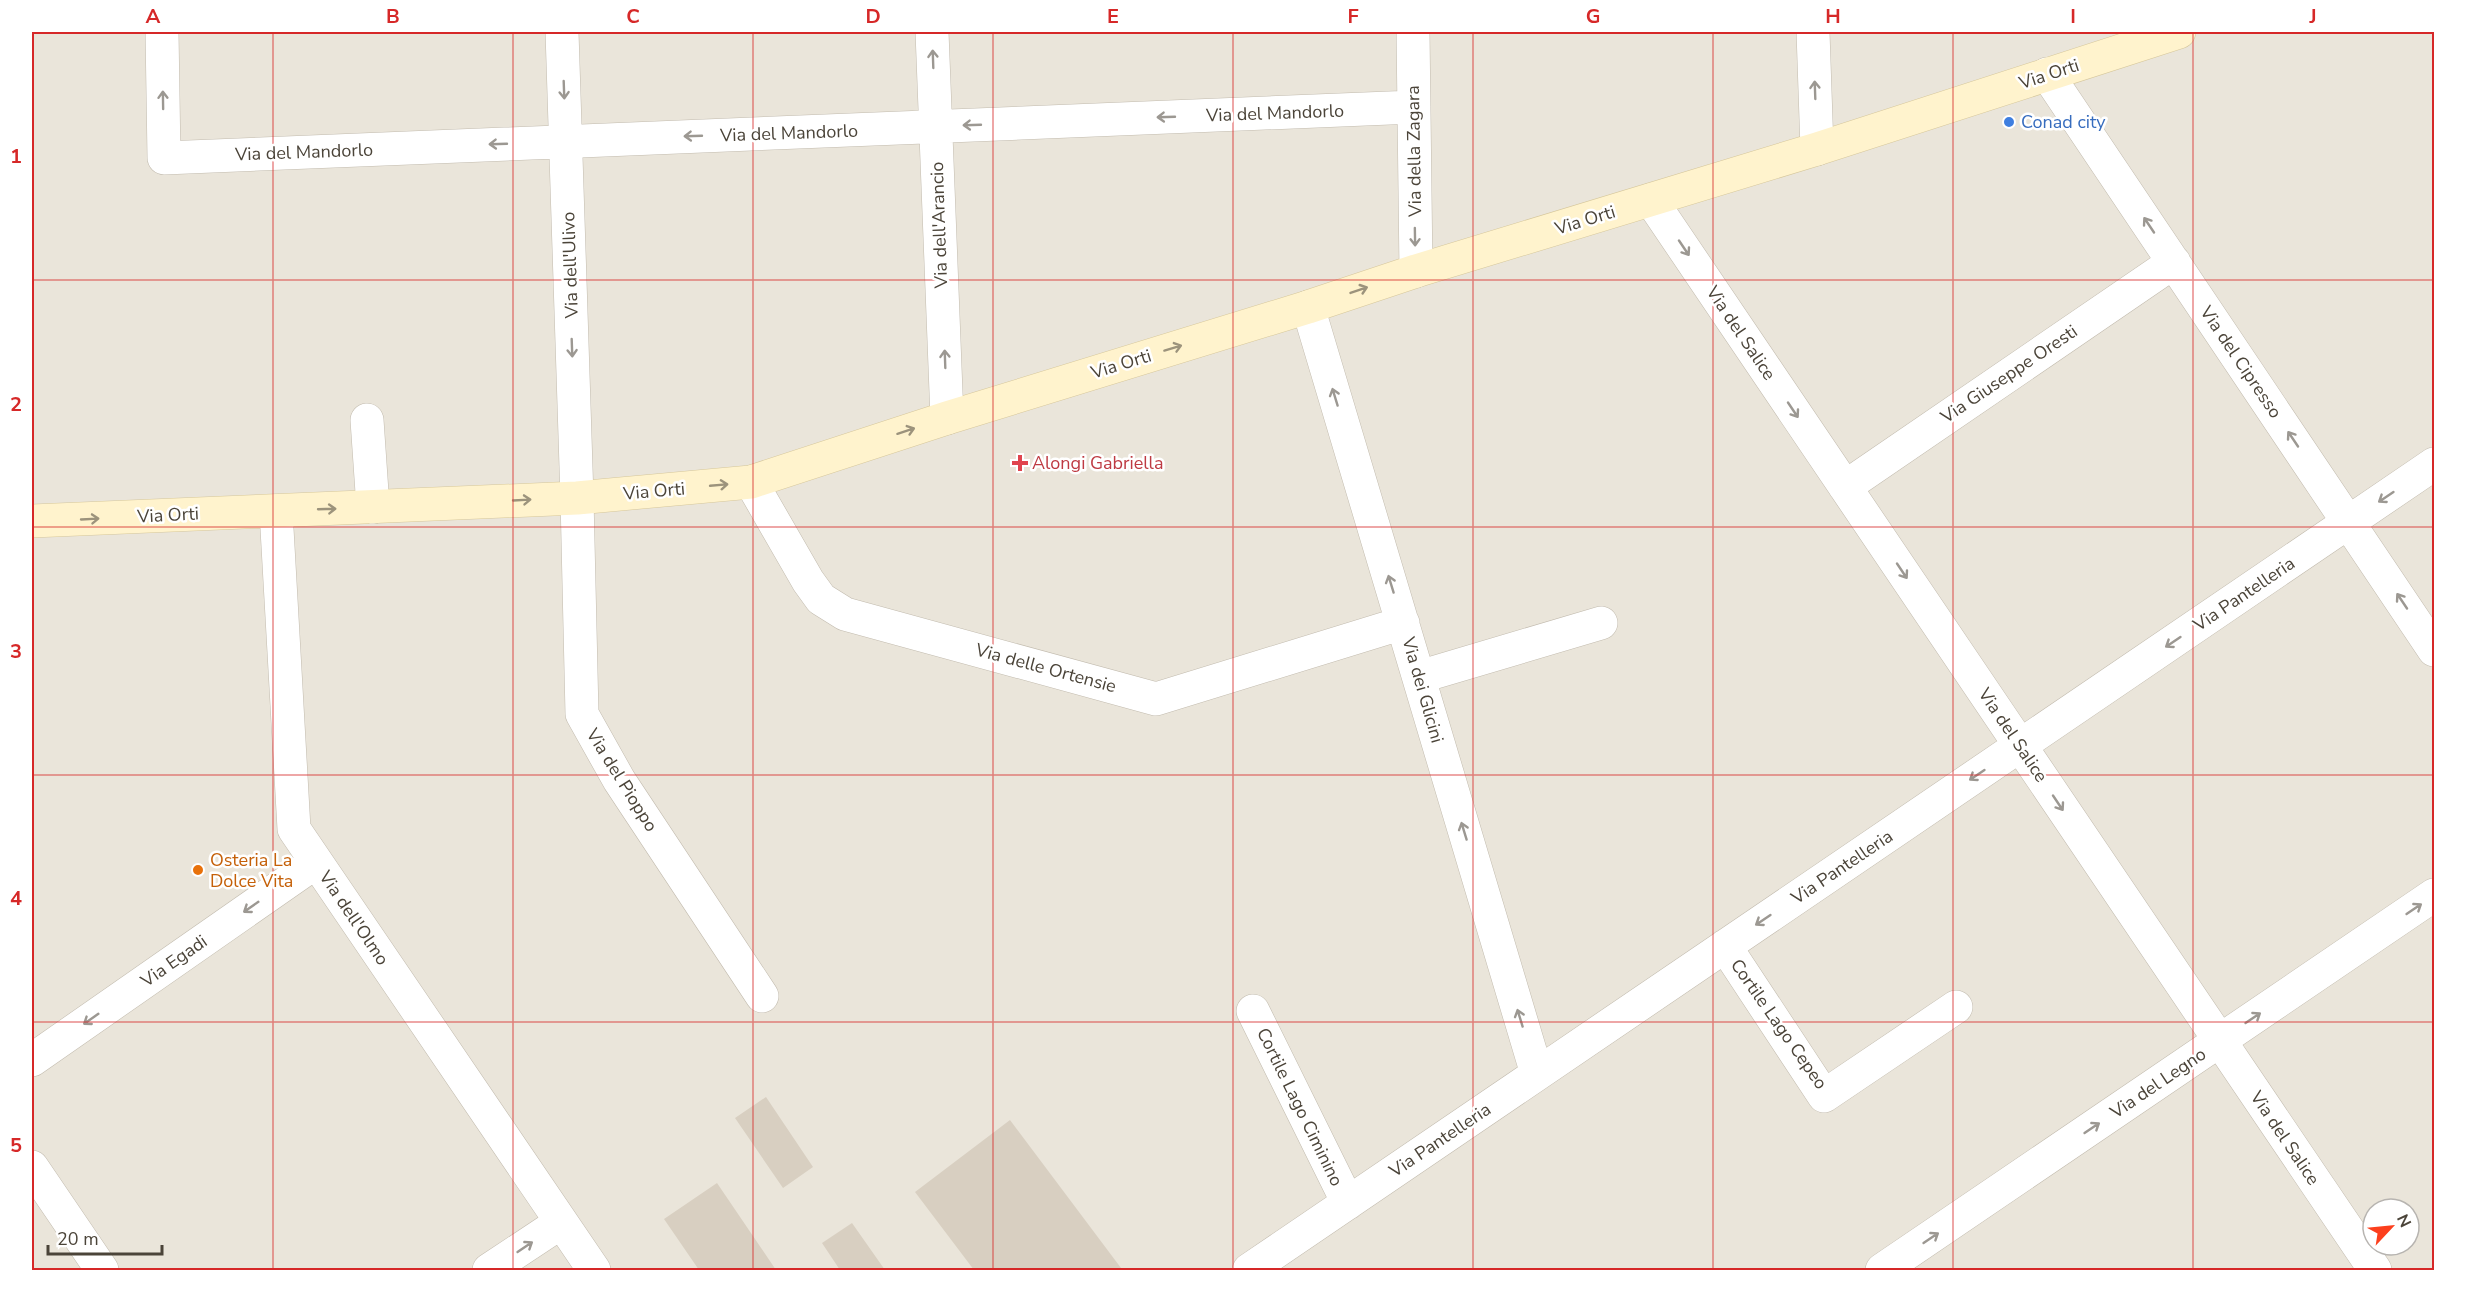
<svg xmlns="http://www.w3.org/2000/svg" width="2466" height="1302" viewBox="0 0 2466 1302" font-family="'Nunito Sans',sans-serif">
<rect width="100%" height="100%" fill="#f6f3ec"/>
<path fill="#eae5da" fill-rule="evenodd" d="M32,32h2402v1238h-2402zM2373,1209h36v36h-36z"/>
<path fill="#d8cfc1" d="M766,1097l47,70 -30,21 -48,-70z
M1010,1120l111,148 -3,2h-144l-59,-78z
M717,1183l59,87h-77l-35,-51z
M852,1223l33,47h-45l-18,-27z"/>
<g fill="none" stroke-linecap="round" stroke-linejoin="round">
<defs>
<path id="street" d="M162,32l2,126 1250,-51
M562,32l15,466 5,216 37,66 143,216
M932,32l15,386
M1413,32l3,239
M1813,32l4,117
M2047,74l387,576
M1651,200l724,1070
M1308,307l229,767
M367,420l6,87
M751,482l57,99 13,18 24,15 311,85 247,-76
M1845,487l329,-225
M276,511l18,318 300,441
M1419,677l182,-54
M1725,946l99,150 132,-89
M1253,1011l95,192
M32,1060l284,-198
M32,1167l70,103
M489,1270l71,-47
M1249,1270l1185,-806
M1882,1270l552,-375"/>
<path id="secondary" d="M32,521l545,-23 174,-16 196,-64 361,-111 108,-36 401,-122 362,-117"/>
</defs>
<use href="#street" stroke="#c2bbae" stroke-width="34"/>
<use href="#secondary" stroke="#d6c79b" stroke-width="34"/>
<use href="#street" stroke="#fff" stroke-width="33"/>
<use href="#secondary" stroke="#fff3cd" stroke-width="33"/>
</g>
<defs><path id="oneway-shaft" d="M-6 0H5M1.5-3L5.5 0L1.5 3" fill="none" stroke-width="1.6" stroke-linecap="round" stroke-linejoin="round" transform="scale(1.5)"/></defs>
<g stroke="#9c9892">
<use href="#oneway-shaft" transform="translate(933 59) rotate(-92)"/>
<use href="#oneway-shaft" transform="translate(564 90) rotate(88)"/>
<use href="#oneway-shaft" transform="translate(1815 90) rotate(-92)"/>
<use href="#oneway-shaft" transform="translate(163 100) rotate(-91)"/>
<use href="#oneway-shaft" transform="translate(1166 117) rotate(178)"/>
<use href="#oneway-shaft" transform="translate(972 125) rotate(178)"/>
<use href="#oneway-shaft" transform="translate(693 136) rotate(178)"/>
<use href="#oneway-shaft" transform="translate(498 144) rotate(178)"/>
<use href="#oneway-shaft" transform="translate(2149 225) rotate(-124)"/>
<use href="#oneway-shaft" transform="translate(1415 237) rotate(89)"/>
<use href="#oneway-shaft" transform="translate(1684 248) rotate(56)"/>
<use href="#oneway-shaft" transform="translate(572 348) rotate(88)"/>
<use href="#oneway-shaft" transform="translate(945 359) rotate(-92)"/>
<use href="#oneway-shaft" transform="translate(1335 397) rotate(-107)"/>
<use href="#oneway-shaft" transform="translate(1793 410) rotate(56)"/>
<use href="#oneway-shaft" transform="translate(2293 439) rotate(-124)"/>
<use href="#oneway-shaft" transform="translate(2386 497) rotate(146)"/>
<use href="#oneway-shaft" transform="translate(1902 571) rotate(56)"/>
<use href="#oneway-shaft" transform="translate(1391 584) rotate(-107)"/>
<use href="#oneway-shaft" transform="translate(2402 601) rotate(-124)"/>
<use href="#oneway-shaft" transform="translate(2173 642) rotate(146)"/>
<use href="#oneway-shaft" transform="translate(1977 775) rotate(146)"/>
<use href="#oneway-shaft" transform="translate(2058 803) rotate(56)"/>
<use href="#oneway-shaft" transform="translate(1464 831) rotate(-107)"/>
<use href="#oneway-shaft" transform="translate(251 907) rotate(145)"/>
<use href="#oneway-shaft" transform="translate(2414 909) rotate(-34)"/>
<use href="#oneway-shaft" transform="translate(1763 920) rotate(146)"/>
<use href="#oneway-shaft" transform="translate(1520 1018) rotate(-107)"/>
<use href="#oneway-shaft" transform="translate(2253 1018) rotate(-34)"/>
<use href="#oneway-shaft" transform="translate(91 1019) rotate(145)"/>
<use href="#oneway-shaft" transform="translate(2092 1128) rotate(-34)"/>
<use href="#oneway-shaft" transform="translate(1931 1238) rotate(-34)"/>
<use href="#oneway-shaft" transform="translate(525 1247) rotate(-34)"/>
</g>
<g stroke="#9c937c">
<use href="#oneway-shaft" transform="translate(1359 290) rotate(-19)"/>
<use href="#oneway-shaft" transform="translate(1173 348) rotate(-17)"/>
<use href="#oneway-shaft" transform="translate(906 431) rotate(-18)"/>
<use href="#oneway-shaft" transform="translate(719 485) rotate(-5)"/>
<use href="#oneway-shaft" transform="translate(522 500) rotate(-3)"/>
<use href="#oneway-shaft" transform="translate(327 509) rotate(-2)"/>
<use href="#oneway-shaft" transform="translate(90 519) rotate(-3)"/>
</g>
<path fill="none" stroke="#d62828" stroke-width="1.5" stroke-opacity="0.55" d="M273,32v1238M513,32v1238M753,32v1238M993,32v1238M1233,32v1238M1473,32v1238M1713,32v1238M1953,32v1238M2193,32v1238M32,280h2402M32,527h2402M32,775h2402M32,1022h2402"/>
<circle fill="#3f7fe0" stroke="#fff" stroke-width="2" cx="2009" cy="122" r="6"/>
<path fill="#e0444e" stroke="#fff" stroke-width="2" d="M1017 454h6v6h6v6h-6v6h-6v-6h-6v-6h6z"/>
<circle fill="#e8710a" stroke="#fff" stroke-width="2" cx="198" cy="870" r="6"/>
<g text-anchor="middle" stroke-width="5" stroke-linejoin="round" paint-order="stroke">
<g font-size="18" fill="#4b4439" stroke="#fff">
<text transform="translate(2049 74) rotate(-18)" y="6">Via Orti</text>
<text transform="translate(1275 113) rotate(-2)" y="6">Via del Mandorlo</text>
<text transform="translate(789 133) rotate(-2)" y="6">Via del Mandorlo</text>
<text transform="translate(1414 151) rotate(-91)" y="6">Via della Zagara</text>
<text transform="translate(304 152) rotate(-2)" y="6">Via del Mandorlo</text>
<text transform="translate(1585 220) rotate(-17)" y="6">Via Orti</text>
<text transform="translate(939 225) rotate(-92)" y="6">Via dell'Arancio</text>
<text transform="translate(570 265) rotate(-92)" y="6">Via dell'Ulivo</text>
<text transform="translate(1741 333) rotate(56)" y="6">Via del Salice</text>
<text transform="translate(2241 362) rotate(56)" y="6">Via del Cipresso</text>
<text transform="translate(1121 364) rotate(-17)" y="6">Via Orti</text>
<text transform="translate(2009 374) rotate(-34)" y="6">Via Giuseppe Oresti</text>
<text transform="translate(654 491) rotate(-5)" y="6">Via Orti</text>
<text transform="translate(168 515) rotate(-3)" y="6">Via Orti</text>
<text transform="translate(2244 594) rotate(-34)" y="6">Via Pantelleria</text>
<text transform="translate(1046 668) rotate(15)" y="6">Via delle Ortensie</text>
<text transform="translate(1423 690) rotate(74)" y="6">Via dei Glicini</text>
<text transform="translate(2013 735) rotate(56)" y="6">Via del Salice</text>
<text transform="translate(622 780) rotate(58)" y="6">Via del Pioppo</text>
<text transform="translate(1842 867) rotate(-34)" y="6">Via Pantelleria</text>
<text transform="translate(354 918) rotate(56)" y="6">Via dell'Olmo</text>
<text transform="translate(174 961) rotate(-35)" y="6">Via Egadi</text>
<text transform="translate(1779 1024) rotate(55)" y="6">Cortile Lago Cepeo</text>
<text transform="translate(2158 1083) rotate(-34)" y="6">Via del Legno</text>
<text transform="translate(1300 1107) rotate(64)" y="6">Cortile Lago Ciminino</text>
<text transform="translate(2285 1138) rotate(56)" y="6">Via del Salice</text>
<text transform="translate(1440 1140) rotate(-34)" y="6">Via Pantelleria</text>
</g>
<g font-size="18" fill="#366cbe" stroke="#fff" text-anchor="start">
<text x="2021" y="128">Conad city</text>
</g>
<g font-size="18" fill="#be3a42" stroke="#fff" text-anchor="start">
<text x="1032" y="469">Alongi Gabriella</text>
</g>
<g font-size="18" fill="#c56008" stroke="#fff" text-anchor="start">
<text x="210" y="866">Osteria La<tspan x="210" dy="21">Dolce Vita</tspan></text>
</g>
</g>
<rect width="2466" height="1302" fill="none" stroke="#ffffff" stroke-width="66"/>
<g transform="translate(2391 1227) rotate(64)"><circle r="28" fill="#ffffff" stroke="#b7b4b0" stroke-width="1.5"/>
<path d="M0-4.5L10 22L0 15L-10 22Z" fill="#fc3f1d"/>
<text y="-9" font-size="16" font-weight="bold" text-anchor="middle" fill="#4b4439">N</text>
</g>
<path d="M48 1245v9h114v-9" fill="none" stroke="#4b4439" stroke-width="3"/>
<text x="57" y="1245" font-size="18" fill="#4b4439" stroke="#ffffff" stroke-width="4.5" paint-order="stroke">20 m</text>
<rect x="33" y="33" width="2400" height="1236" fill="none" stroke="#d62828" stroke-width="2"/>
<g font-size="20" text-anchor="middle" font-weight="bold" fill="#d62828">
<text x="153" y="23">A</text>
<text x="393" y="23">B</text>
<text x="633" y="23">C</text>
<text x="873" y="23">D</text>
<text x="1113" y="23">E</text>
<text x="1353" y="23">F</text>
<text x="1593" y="23">G</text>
<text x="1833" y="23">H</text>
<text x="2073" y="23">I</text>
<text x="2313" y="23">J</text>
<text x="16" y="163">1</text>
<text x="16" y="411">2</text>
<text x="16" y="658">3</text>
<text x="16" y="905">4</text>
<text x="16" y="1152">5</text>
</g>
</svg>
